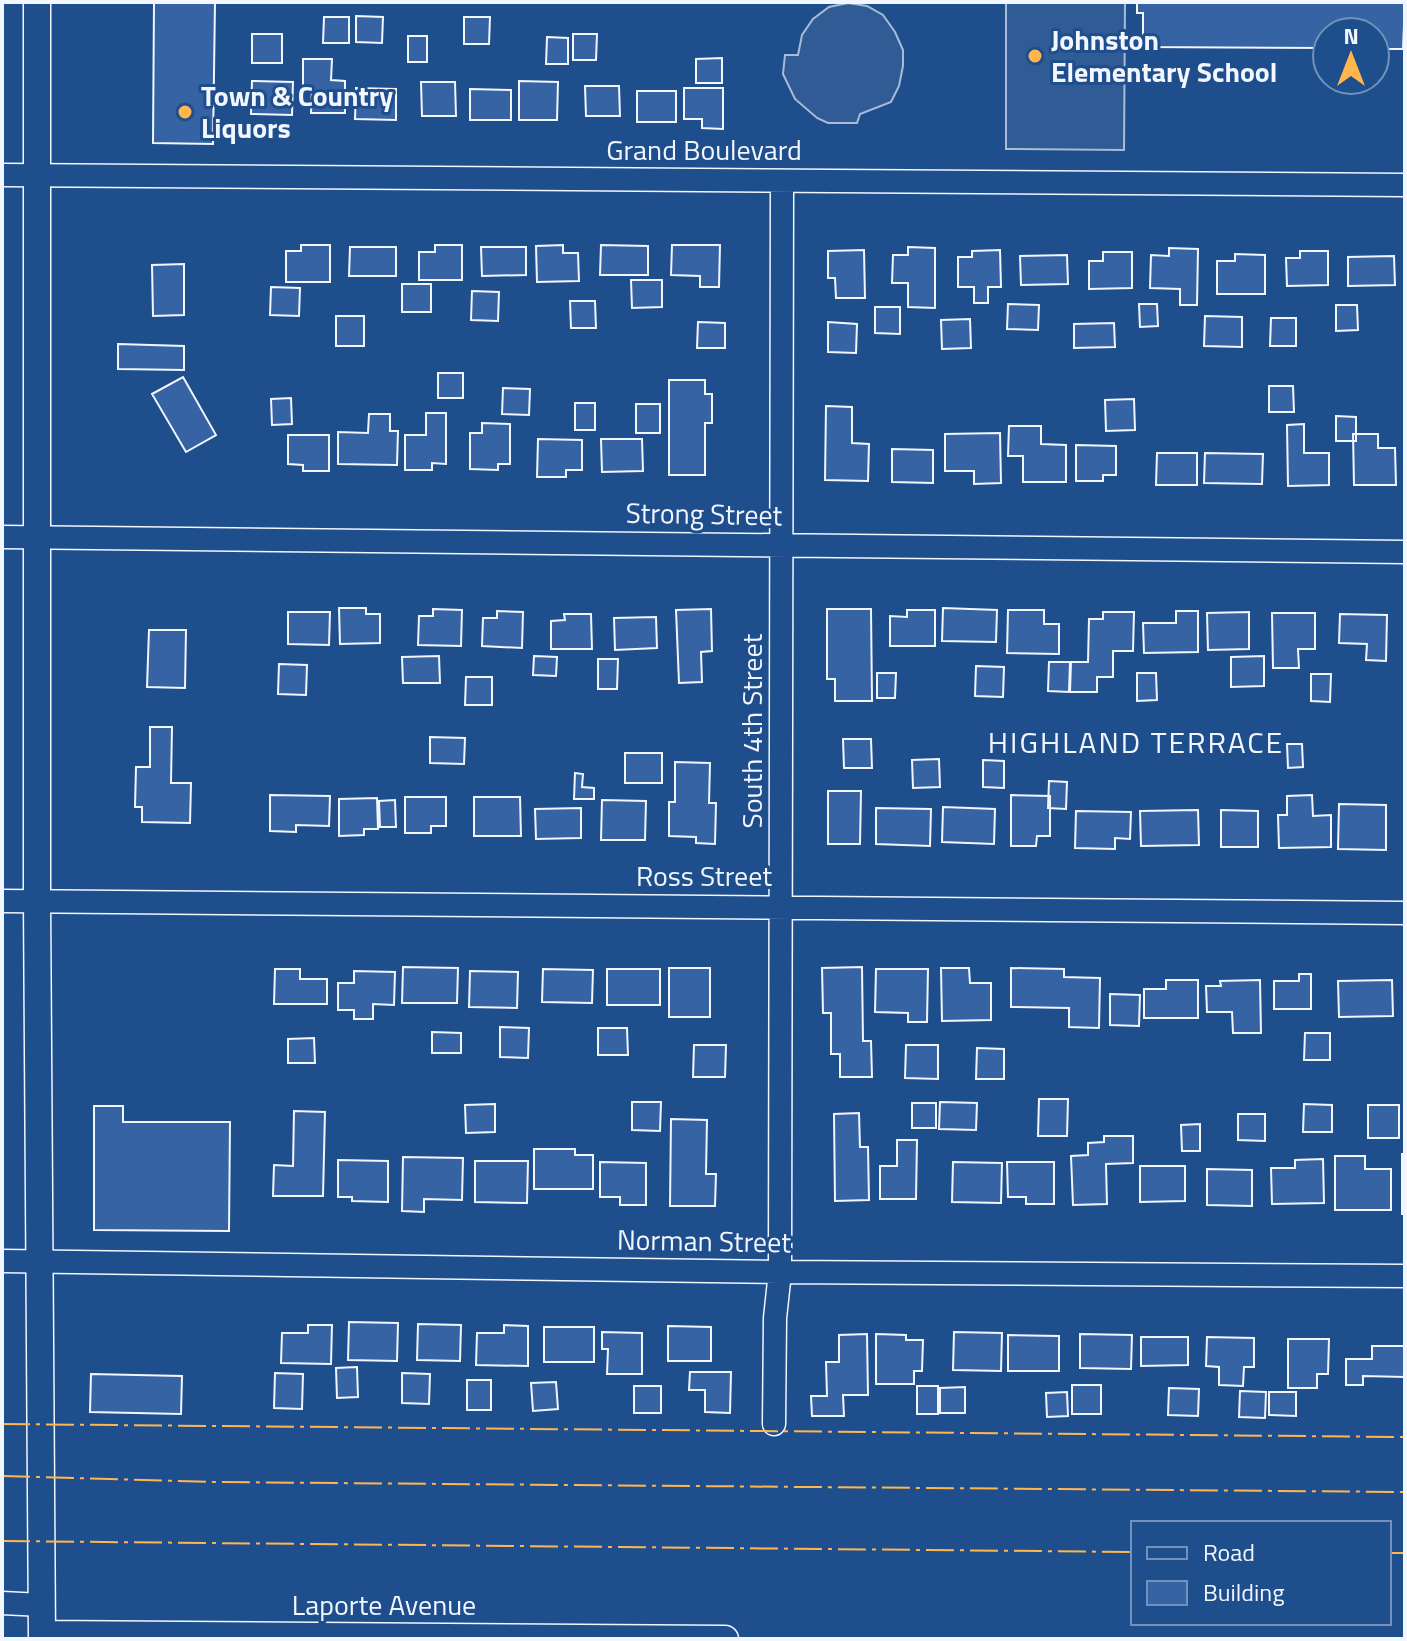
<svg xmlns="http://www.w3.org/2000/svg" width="1407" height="1641" viewBox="0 0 1407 1641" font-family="'Titillium Web',sans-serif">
<rect width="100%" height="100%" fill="#1f4e8c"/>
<path fill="#305b95" stroke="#a8bbd7" stroke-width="2" d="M1006,2h119l-1,148 -118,-1z
M848,3l19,3 16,9 12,17 8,18v16l-4,20 -8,16 -31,12 -3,9h-29l-11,-5 -22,-19 -12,-25 2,-19h13l4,-20 11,-16 16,-12z"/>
<path fill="#3563a3" stroke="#f2f6ff" stroke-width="2" d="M154,2h61l-2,142 -60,-1z
M1137,2h268l-2,47h-28v-17h-48v16l-184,-1v-34h-6z
M356,16l27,1 -1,26 -26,-1z
M324,17h25v26h-26z
M464,17h26l-1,27h-25z
M252,34h30v29h-30z
M573,34h24l-1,26h-23z
M408,36h19v26h-19z
M547,37l21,1v26h-22z
M722,58v25h-26v-24z
M303,59h29l-1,21 14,1v32h-34l1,-26h-9z
M252,81l41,1 -1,33 -41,-1z
M519,81l39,1 -1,38h-38z
M421,82h34l1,34h-34z
M585,86h34l1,30h-34z
M356,88l40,1v31l-41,-1z
M684,88h39v41l-21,-1v-9h-18z
M470,89l41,1v30h-41z
M637,91h39v31h-39z
M301,245h29v37h-44v-31h15z
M435,245h27v35h-43v-28h16z
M563,245v8h15l1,28 -42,1 -1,-36z
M601,245l47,1v29h-48z
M672,245h48l-1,42h-19v-11l-29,-1z
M350,247h46v29h-47z
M481,247h45v28l-44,1z
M908,247l27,1v60l-27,-1v-24h-16l1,-28h15z
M1169,248l29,1 -1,56h-17v-16l-30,-1 1,-33 18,1z
M864,250l1,48h-29l-1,-20h-7v-27z
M1000,250l1,37h-13v16h-14v-16h-16v-30h14v-6z
M1300,251h28v34l-41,1 -1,-28h14z
M1103,252h29v36l-43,1v-28h14z
M1235,254l30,1v39h-48v-33h18z
M1067,255l1,29 -47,1 -1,-29z
M1394,256l1,29 -47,1v-29z
M184,264v51l-31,1 -1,-51z
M631,280h31v27l-30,1z
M402,284h29v28h-29z
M271,287l29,1 -1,28 -29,-1z
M472,291l27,1 -1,29 -27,-1z
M570,301h25l1,27h-25z
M1008,304l31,1 -1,25 -31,-1z
M1139,304h18l1,22 -18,1z
M1336,305h21l1,25 -22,1z
M875,307h25v27l-25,-1z
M336,316h28v30h-28z
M1205,316l37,1v30l-38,-1z
M1271,318h25v28h-26z
M970,319l1,29 -29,1 -1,-29z
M698,322l27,1v25h-28z
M828,322l29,2 -1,29 -28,-1z
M1114,323l1,24 -41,1v-24z
M118,344l66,2v24l-66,-1z
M438,373h25v25h-25z
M183,377l33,58 -30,17 -34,-58z
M669,380h36v14h7v29h-7v52h-36z
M1269,386h24l1,26h-25z
M503,388l27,1 -1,26 -27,-1z
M291,398l1,26 -20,1 -1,-26z
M1134,399l1,31 -29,1 -1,-31z
M575,403h20v27h-20z
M636,404h24v29h-24z
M826,406l26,1v36l17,1 -1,37 -43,-1z
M426,413h20v51l-14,-1v7h-27v-35h21z
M369,414h21v17h8l-1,34 -59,-1v-32l30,1z
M1336,416l20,1v24h-20z
M482,423l28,1v40h-12v6l-28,-1v-36h12z
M1304,424v29h25v32l-41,1 -1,-61z
M1009,426h32v18l25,1v37h-43v-26h-15z
M1000,433l1,50 -27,1v-13h-29v-37z
M1353,434h25v14h17l1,37h-42z
M288,435h41v36h-26v-6l-15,-1z
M538,439l44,1v30h-16v7h-29z
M601,439h41l1,32 -41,1z
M1076,445l40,1v29h-13v6h-27z
M892,449l41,1v33l-41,-1z
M1157,453h40v32h-41z
M1205,453l58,1 -1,30 -58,-1z
M339,608h27v6h14v29l-40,1z
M943,608l54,2 -1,32 -54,-1z
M433,609l29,1 -1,36 -43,-1 1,-29h14z
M711,609l1,42 -11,1 1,30 -23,1 -3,-73z
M827,609h44l1,92h-37v-22h-8z
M907,610h28v36h-45v-30l17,1z
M1008,610h36v14h15v30l-52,-1z
M497,611l26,1 -1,36 -40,-2 1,-28h14z
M1176,611h22v41l-54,1 -1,-30h33z
M288,612h42l-1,33 -41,-1z
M1103,612h31l-1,39h-20v26h-16v15h-27l1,-30h17l1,-43h14z
M1249,612v37l-41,1 -1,-37z
M1272,613h43v36h-17l1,19h-26z
M564,614h27l1,35h-41v-28l14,-1z
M1340,614l47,1 -1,46 -20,-1 1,-16 -28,-1z
M656,617l1,31 -42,2 -1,-32z
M149,630h37l-1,58 -38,-1z
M439,656l1,27h-37l-1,-26z
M534,656l23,1 -1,19 -23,-1z
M1264,656v30l-33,1v-30z
M598,659h20l-1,30h-19z
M1049,662h21l-1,30 -21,-1z
M279,664l28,1 -1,30 -28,-1z
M976,666l28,1 -1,30 -28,-1z
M877,673h19l-1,25h-18z
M1137,673h19l1,27 -20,1z
M1311,674h20l-1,28 -19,-1z
M466,677h26v28h-27z
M150,727h22l-1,56h20l-1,40 -48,-1v-15h-7l1,-40h14z
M430,737l35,1 -1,26 -34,-1z
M843,739h28l1,29h-28z
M1287,744h15l1,23 -15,1z
M625,753h37v30h-37z
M939,759l1,28 -27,1 -1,-28z
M983,760l21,1v27l-21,-1z
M675,762l35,1 -1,40h7l-1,41 -19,-1v-6l-27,-1v-34h6z
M575,773l8,1 -1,13 12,1v11h-20z
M1049,781l18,1 -1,27 -18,-1z
M828,791h33l-1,53h-32z
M270,795l60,1 -1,30 -33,-1v7l-26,-1z
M1011,795l39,1v40h-13l-1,10h-25z
M1312,795l1,21 18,-1v32l-52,1 -1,-33h9v-19z
M405,797h41v29h-15v7h-26z
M474,797h46l1,39h-47z
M377,798l1,31h-14v6l-25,1v-37z
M395,800l1,27h-16l-1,-26z
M602,800l44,1 -1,39h-44z
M1339,804l47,1v45l-48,-1z
M943,807l52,2 -1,35 -52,-2z
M581,808v30l-45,1 -1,-30z
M876,808l55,1 -1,37 -54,-2z
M1198,810l1,35 -58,1 -1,-35z
M1221,810l37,1v36h-37z
M1076,811l55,1 -1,27 -15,-1v11l-40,-1z
M403,967l55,1 -1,35h-55z
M862,967l1,74h8l1,36h-32v-23h-9v-41h-8l-1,-45z
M669,968h41v49h-41z
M941,968h28l1,15h21v37l-49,1z
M1011,968l53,1v8l36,1 -1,50 -30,-1v-19l-58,-1z
M275,969h25v10h27v25h-53z
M543,969l50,1 -1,33 -50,-1z
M607,969h53v36h-53z
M876,969h52l-1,53h-19v-9l-33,-1z
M354,971l41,1 -1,33 -21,-1v15h-19v-9h-16v-27h16z
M470,971l48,1 -1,36 -48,-1z
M1299,974h12v35h-37v-28h25z
M1166,980h32v38h-54v-29h22z
M1260,980l1,53h-28l-1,-21h-25l-1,-26h15l-1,-5z
M1392,980l1,36 -54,1 -1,-36z
M1110,994l30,1 -1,31 -29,-1z
M500,1027l29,1 -1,30 -28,-1z
M598,1028h29l1,27h-30z
M432,1032l29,1v20h-29z
M1305,1033h25v27h-26z
M314,1038l1,25h-27v-24z
M694,1045h32l-1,32h-32z
M906,1045h32v34l-33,-1z
M977,1048l27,1v30h-28z
M1039,1099h29l-1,37h-29z
M632,1102h29l-1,29 -28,-1z
M940,1102l37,1 -1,27 -37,-1z
M912,1103h24v25h-24z
M495,1104v28l-29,1 -1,-28z
M1304,1104l28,1v27h-29z
M1368,1105h31v33h-31z
M94,1106h29v16h107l-1,109 -135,-1z
M294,1111l31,1 -2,84h-50l1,-31 19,1z
M859,1113l1,34h8l1,53 -34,1 -1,-87z
M1238,1114h27v27l-27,-1z
M671,1119l36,1 -1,54h10l-1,32h-45z
M1200,1124v27h-18l-1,-26z
M1104,1136h29v27l-27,1 1,40 -34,1 -2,-49 17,-1v-12l16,-1z
M897,1140h20l-1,59h-36v-33h17z
M534,1149h41v6h18v34h-59z
M1402,1154h3v60h-3z
M1335,1156h30v13h26v41h-56z
M403,1157l60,1 -1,42 -38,-1v13l-22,-1z
M1323,1159l1,44 -52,1 -1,-36h24v-8z
M338,1160l50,1v41l-36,-1v-4h-14z
M475,1161h53l-1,42 -52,-1z
M600,1162l46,1v42h-26v-8h-20z
M953,1162l49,1 -1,40 -49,-1z
M1007,1162h47v42h-28v-7h-18z
M1140,1166h45v35l-45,1z
M1207,1169l45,1v36l-45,-1z
M349,1322l49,1 -1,38 -49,-1z
M418,1324l43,1 -1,36 -43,-1z
M308,1325h24l-1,39 -50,-1 1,-30h26z
M504,1325l24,1v40l-52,-1 1,-32h27z
M668,1326l43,1v34h-43z
M544,1327h50v35h-50z
M602,1332l40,1v41h-35l1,-25h-6z
M954,1332l48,1 -1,38 -48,-1z
M867,1334l1,61h-25l1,21h-32l-1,-20h16l-1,-34h13v-27z
M876,1334l30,1v5h17l-1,31h-8v13h-38z
M1080,1334l52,1 -1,34 -51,-1z
M1008,1335l51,1v35h-51z
M1141,1337h47v28l-47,1z
M1207,1337l47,1v29h-10l-1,19 -24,-1v-18l-13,-1z
M1288,1339h41l-1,35h-11v14h-29z
M1372,1346h33v31l-42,-1v9h-17v-26h26z
M357,1367l1,30 -21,1 -1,-30z
M690,1372h41l-1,41 -25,-1v-22h-16z
M275,1373l28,1 -1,35 -28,-1z
M402,1373l28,1 -1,30 -27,-1z
M91,1374l91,2 -1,38 -91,-2z
M467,1380h24v30h-24z
M556,1382l2,27 -25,2 -2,-28z
M1072,1385h29v29h-29z
M634,1386h27v27h-27z
M917,1386h21v28h-21z
M965,1387v26h-25v-25z
M1169,1388l30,1 -1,27 -30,-1z
M1240,1391l26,1 -1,26 -26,-1z
M1067,1392l1,24 -21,1 -1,-24z
M1269,1392h27v24l-27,-1z"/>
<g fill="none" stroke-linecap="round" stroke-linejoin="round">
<defs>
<path id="minor" d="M2,175l1403,10
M2,537l1403,15
M2,901l1403,12
M2,1261l778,11 625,4
M774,1424l1,-106 5,-46 2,-1091
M2,1603l40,2"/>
<path id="tertiary" d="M37,2v899l5,738
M42,1634l683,5"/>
</defs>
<use href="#minor" stroke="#f2f6ff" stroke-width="25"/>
<use href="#tertiary" stroke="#f2f6ff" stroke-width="29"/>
<use href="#minor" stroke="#1f4e8c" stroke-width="22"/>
<use href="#tertiary" stroke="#1f4e8c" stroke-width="26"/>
<path stroke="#ffb74d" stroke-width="2" stroke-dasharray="28 6 4 6" stroke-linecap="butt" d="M2,1424l1403,13
M2,1476l210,6 1193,10
M2,1541l1131,11
M1389,1553h16"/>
</g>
<g fill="#ffb74d" stroke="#1f4e8c" stroke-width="3">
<circle cx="1035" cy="56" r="8"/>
<circle cx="185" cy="112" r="8"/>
</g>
<g text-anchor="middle" stroke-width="6" stroke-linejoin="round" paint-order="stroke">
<g font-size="28" font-weight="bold" fill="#f2f6ff" stroke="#1f4e8c" text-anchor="start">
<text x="1051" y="50">Johnston<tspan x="1051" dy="32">Elementary School</tspan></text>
<text x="201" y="106">Town &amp; Country<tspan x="201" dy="32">Liquors</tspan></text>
</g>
<g font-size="28" fill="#f2f6ff" stroke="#1f4e8c">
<text x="704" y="160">Grand Boulevard</text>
<text transform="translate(704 514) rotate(1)" y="10">Strong Street</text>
<text transform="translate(752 731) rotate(-90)" y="10">South 4th Street</text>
<text x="704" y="886">Ross Street</text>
<text transform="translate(704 1241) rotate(1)" y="10">Norman Street</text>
<text x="384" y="1615">Laporte Avenue</text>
</g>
<g font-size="30" letter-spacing="2" fill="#f2f6ff" stroke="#1f4e8c">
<text x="1136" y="753">HIGHLAND TERRACE</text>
</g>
</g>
<rect width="1407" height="1641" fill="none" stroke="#f2f6ff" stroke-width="8"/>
<rect x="1131" y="1521" width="260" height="104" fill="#1f4e8c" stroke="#7391ba" stroke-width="2"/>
<rect x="1147" y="1547" width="40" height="12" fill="#1f4e8c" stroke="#7391ba" stroke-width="2"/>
<text x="1203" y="1561" font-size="24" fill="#f2f6ff">Road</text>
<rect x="1147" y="1581" width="40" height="24" fill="#3563a3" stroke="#7391ba" stroke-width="2"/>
<text x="1203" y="1601" font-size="24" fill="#f2f6ff">Building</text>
<g transform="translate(1351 56)"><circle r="38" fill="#1f4e8c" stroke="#7391ba" stroke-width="2"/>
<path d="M0-6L14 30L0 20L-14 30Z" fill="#ffb74d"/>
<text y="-12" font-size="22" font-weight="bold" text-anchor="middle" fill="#f2f6ff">N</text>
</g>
</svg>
